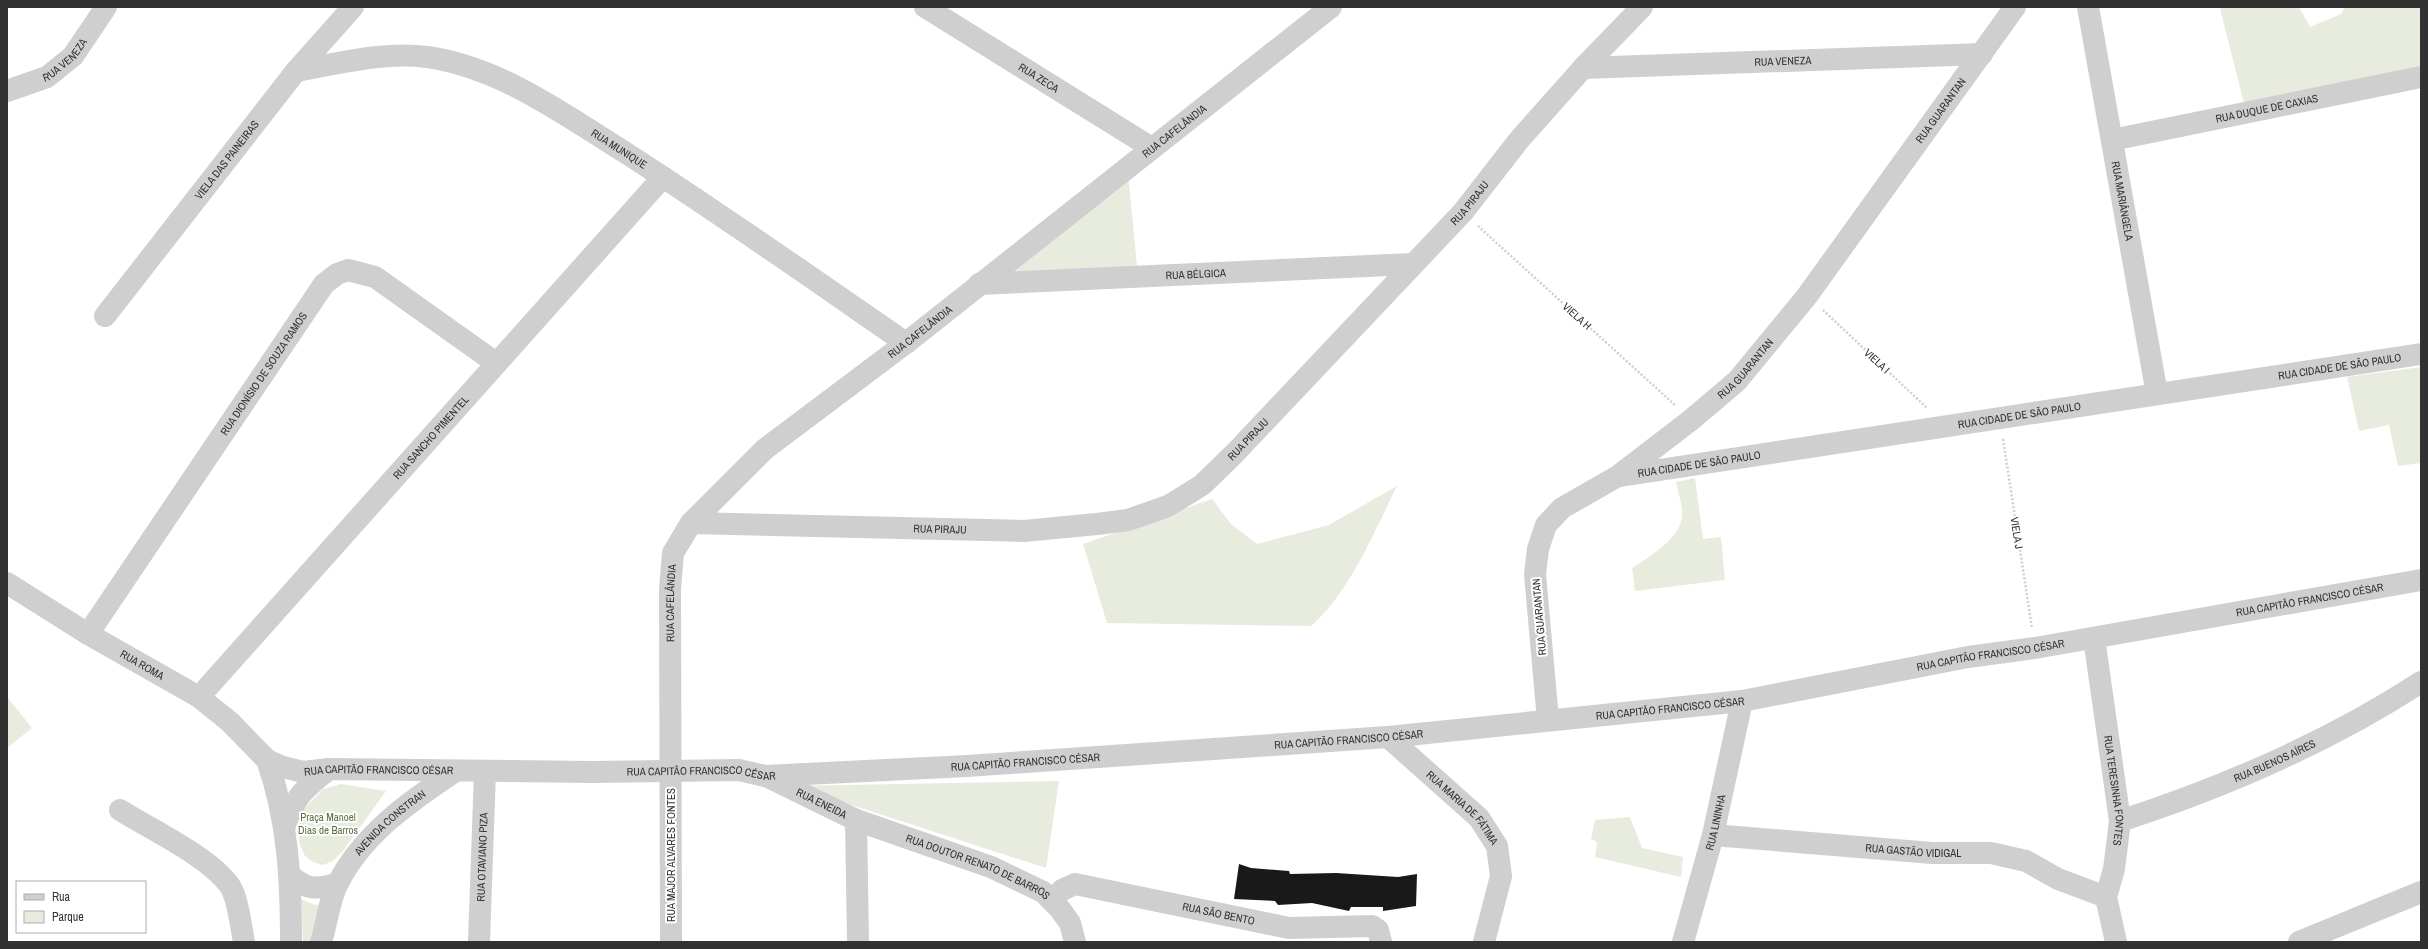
<svg xmlns="http://www.w3.org/2000/svg" width="2428" height="949" viewBox="0 0 2428 949" font-family="'Archivo Narrow',sans-serif">
<rect width="100%" height="100%" fill="#fff"/>
<path fill="#e8ecde" d="M2225,7h74l11,20 31,-13 4,-7h76v68l-177,28 -24,-94z
M1128,172l9,94 -146,15z
M2421,367v96l-23,3 -9,-41 -30,6 -12,-54z
M1695,478l8,61 18,-2 4,43 -90,11 -3,-23c17,-11 52,-32 50,-55 0,-10 -4,-21 -6,-31z
M1397,486c-23,46 -47,106 -86,140l-204,-3 -24,-79 129,-45 19,25 26,20 72,-19z
M7,697l25,31 -25,20z
M1059,781l-13,87 -253,-82z
M341,784l45,7 -43,60 -10,10 -10,4 -10,-3 -8,-6 -5,-11 -2,-14 4,-20 21,-22z
M1630,817l12,31 41,9 -2,20 -86,-20 2,-15 -6,-3 4,-19z
M301,899l14,6 14,-1 -14,38h-12z"/>
<path fill="#191919" d="M1239,864l12,4 38,3 1,3 46,-1 62,4 19,-3 -1,32 -33,5v-4h-32l-2,4 -37,-8 -34,2 -3,-4 -41,-2z"/>
<g fill="none" stroke-linecap="round" stroke-linejoin="round">
<path stroke="#cfcfcf" stroke-width="2.5" stroke-dasharray="2 2" stroke-linecap="butt" d="M1478,226l198,180
M1823,310l104,98
M2003,439l29,189"/>
<g stroke="#cfcfcf" stroke-width="22">
<path id="s1" d="M925,7l227,141"/>
<path id="s2" d="M2088,7l69,387"/>
<path id="s3" d="M1583,68l399,-14"/>
<path id="s4" d="M296,71c41,-7 88,-20 131,-14 73,10 138,58 199,96 95,61 187,126 280,190"/>
<path id="s5" d="M7,91l40,-14 26,-21 33,-49"/>
<path id="s6" d="M2112,140l309,-63"/>
<path id="s7" d="M979,284l433,-20"/>
<path id="s8" d="M105,316l191,-245 57,-64"/>
<path id="s9" d="M1620,476l801,-122"/>
<path id="s10" d="M691,523l333,8 73,-7 31,-4 40,-14 34,-21 32,-31 229,-242 56,-72 64,-72 59,-61"/>
<path id="s11" d="M7,583l81,51 111,63 31,25 37,38 16,7 20,5 26,-3 264,3 146,-2 26,6 202,-10 421,-29 354,-36 226,-44 67,-9 386,-68"/>
<path id="s12" d="M88,634l236,-350 13,-10 11,-4 27,7 121,86"/>
<path id="s13" d="M2094,638l26,183 -6,48 -8,28 10,45"/>
<path id="s14" d="M199,697l464,-520"/>
<path id="s15" d="M1548,720l-13,-146 3,-25 8,-24 16,-17 56,-32 73,-56 46,-39 70,-85 208,-289"/>
<path id="s16" d="M1388,737l91,81 18,28 4,30 -17,66"/>
<path d="M267,760c21,59 24,120 24,182"/>
<path id="s17" d="M766,776l90,44 135,47 52,25 17,17 10,14 5,19"/>
<path d="M120,810c30,19 90,47 110,76 8,12 11,41 14,56"/>
<path d="M856,820l2,122"/>
<path id="s18" d="M2120,821c104,-34 209,-79 301,-139"/>
<path d="M284,828c11,-32 19,-38 45,-59"/>
<path id="s19" d="M1713,835l219,18h59l35,8 32,18 48,18"/>
<path d="M291,876c18,15 24,13 46,8"/>
<path id="s20" d="M1052,900l10,-10 13,-6 214,44 83,-2 6,4 3,12"/>
<path id="s21" d="M321,942c6,-18 8,-43 17,-59 25,-49 71,-81 116,-111"/>
<path id="s22" d="M479,942l6,-171"/>
<path id="s23" d="M671,942l-1,-353 3,-36 18,-30 74,-74 141,-106 425,-336"/>
<path id="s24" d="M1683,942l30,-107 29,-134"/>
<path d="M2299,942l122,-50"/>
</g>
</g>
<g text-anchor="middle" stroke-width="4" stroke-linejoin="round" paint-order="stroke">
<g font-size="11" fill="#323232" stroke="#fff">
<text dy="4" stroke="none"><textPath href="#s5" startOffset="67">RUA VENEZA</textPath></text>
<text dy="4" stroke="none"><textPath href="#s3" startOffset="200">RUA VENEZA</textPath></text>
<text dy="4" stroke="none"><textPath href="#s1" startOffset="134">RUA ZECA</textPath></text>
<text dy="4" stroke="none"><textPath href="#s6" startOffset="158">RUA DUQUE DE CAXIAS</textPath></text>
<text dy="4" stroke="none"><textPath href="#s15" startOffset="776">RUA GUARANTAN</textPath></text>
<text dy="4" stroke="none"><textPath href="#s23" startOffset="1047">RUA CAFELÂNDIA</textPath></text>
<text dy="4" stroke="none"><textPath href="#s4" startOffset="347">RUA MUNIQUE</textPath></text>
<text dy="4" stroke="none"><textPath href="#s8" startOffset="198">VIELA DAS PAINEIRAS</textPath></text>
<text dy="4" stroke="none"><textPath href="#s2" startOffset="197">RUA MARIÂNGELA</textPath></text>
<text dy="4" stroke="none"><textPath href="#s10" startOffset="909">RUA PIRAJU</textPath></text>
<text dy="4" stroke="none"><textPath href="#s7" startOffset="217">RUA BÉLGICA</textPath></text>
<text transform="translate(1577 316) rotate(42)" y="4">VIELA H</text>
<text dy="4" stroke="none"><textPath href="#s23" startOffset="723">RUA CAFELÂNDIA</textPath></text>
<text transform="translate(1877 361) rotate(43)" y="4">VIELA I</text>
<text dy="4" stroke="none"><textPath href="#s9" startOffset="728">RUA CIDADE DE SÃO PAULO</textPath></text>
<text dy="4" stroke="none"><textPath href="#s15" startOffset="452">RUA GUARANTAN</textPath></text>
<text dy="4" stroke="none"><textPath href="#s12" startOffset="314">RUA DIONÍSIO DE SOUZA RAMOS</textPath></text>
<text dy="4" stroke="none"><textPath href="#s9" startOffset="404">RUA CIDADE DE SÃO PAULO</textPath></text>
<text dy="4" stroke="none"><textPath href="#s14" startOffset="348">RUA SANCHO PIMENTEL</textPath></text>
<text dy="4" stroke="none"><textPath href="#s10" startOffset="585">RUA PIRAJU</textPath></text>
<text dy="4" stroke="none"><textPath href="#s9" startOffset="80">RUA CIDADE DE SÃO PAULO</textPath></text>
<text dy="4" stroke="none"><textPath href="#s10" startOffset="249">RUA PIRAJU</textPath></text>
<text transform="translate(2017 533) rotate(81)" y="4">VIELA J</text>
<text dy="4" stroke="none"><textPath href="#s11" startOffset="2374">RUA CAPITÃO FRANCISCO CÉSAR</textPath></text>
<text dy="4" stroke="none"><textPath href="#s23" startOffset="339">RUA CAFELÂNDIA</textPath></text>
<text transform="translate(1539 617) rotate(-95)" y="4">RUA GUARANTAN</text>
<text dy="4" stroke="none"><textPath href="#s11" startOffset="2050">RUA CAPITÃO FRANCISCO CÉSAR</textPath></text>
<text dy="4" stroke="none"><textPath href="#s11" startOffset="158">RUA ROMA</textPath></text>
<text dy="4" stroke="none"><textPath href="#s11" startOffset="1725">RUA CAPITÃO FRANCISCO CÉSAR</textPath></text>
<text dy="4" stroke="none"><textPath href="#s11" startOffset="1402">RUA CAPITÃO FRANCISCO CÉSAR</textPath></text>
<text dy="4" stroke="none"><textPath href="#s18" startOffset="166">RUA BUENOS AÍRES</textPath></text>
<text dy="4" stroke="none"><textPath href="#s11" startOffset="1078">RUA CAPITÃO FRANCISCO CÉSAR</textPath></text>
<text dy="4" stroke="none"><textPath href="#s11" startOffset="430">RUA CAPITÃO FRANCISCO CÉSAR</textPath></text>
<text dy="4" stroke="none"><textPath href="#s11" startOffset="753">RUA CAPITÃO FRANCISCO CÉSAR</textPath></text>
<text dy="4" stroke="none"><textPath href="#s13" startOffset="154">RUA TERESINHA FONTES</textPath></text>
<text dy="4" stroke="none"><textPath href="#s17" startOffset="62">RUA ENEIDA</textPath></text>
<text dy="4" stroke="none"><textPath href="#s16" startOffset="103">RUA MARIA DE FÁTIMA</textPath></text>
<text dy="4" stroke="none"><textPath href="#s24" startOffset="124">RUA LININHA</textPath></text>
<text dy="4" stroke="none"><textPath href="#s21" startOffset="142">AVENIDA CONSTRAN</textPath></text>
<text dy="4" stroke="none"><textPath href="#s19" startOffset="201">RUA GASTÃO VIDIGAL</textPath></text>
<text transform="translate(671 855) rotate(-90)" y="4">RUA MAJOR ALVARES FONTES</text>
<text dy="4" stroke="none"><textPath href="#s22" startOffset="85">RUA OTAVIANO PIZA</textPath></text>
<text dy="4" stroke="none"><textPath href="#s17" startOffset="231">RUA DOUTOR RENATO DE BARROS</textPath></text>
<text dy="4" stroke="none"><textPath href="#s20" startOffset="175">RUA SÃO BENTO</textPath></text>
</g>
<g font-size="11" fill="#5e6f3e" stroke="#fff">
<text x="328" y="821">Praça Manoel<tspan x="328" dy="13">Dias de Barros</tspan></text>
</g>
</g>
<rect width="2428" height="949" fill="none" stroke="#323232" stroke-width="16"/>
<rect x="16" y="881" width="130" height="52" fill="#ffffff" stroke="#adadad"/>
<rect x="24" y="894" width="20" height="6" fill="#cfcfcf" stroke="#adadad"/>
<text x="52" y="901" font-size="12" fill="#323232">Rua</text>
<rect x="24" y="911" width="20" height="12" fill="#e8ecde" stroke="#adadad"/>
<text x="52" y="921" font-size="12" fill="#323232">Parque</text>
</svg>
